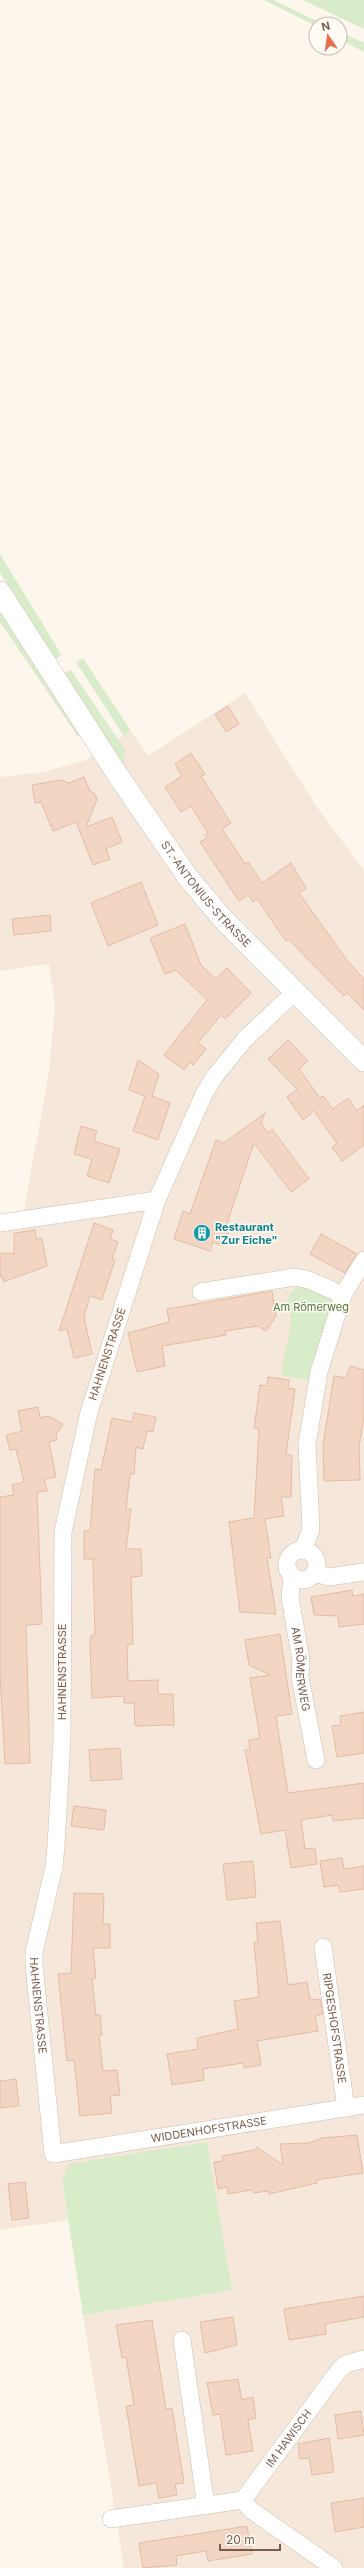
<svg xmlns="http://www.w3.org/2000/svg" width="364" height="2568" viewBox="0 0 364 2568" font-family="Inter,sans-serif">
<rect width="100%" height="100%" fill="#fdf6ec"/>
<path fill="#f5e8da" d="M245,693l71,113 48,64v1698h-240l-41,-253 149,-25 -170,-110 6,40 -68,10v-1010l24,-10 25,-138 6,-68 -6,-40 -49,7v-194l43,-5 43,-12 45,-29 17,25z"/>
<path fill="#d8ecc9" d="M264,0h9l50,24h-7v2z
M303,0h61v29z
M340,32l24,11v9l-24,-13z
M0,554l61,100 -3,4 -4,1 -54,-86z
M0,610l79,122v6l-79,-116z
M83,658l48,73 -7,5 -48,-74z
M71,670l54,80 -1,12 -4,2 -55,-88v-3z
M301,1285l34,14 -21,77 -6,4 -27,-5 10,-53 -3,-24 3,-6z
M207,2142l25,148 -149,25 -21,-135 7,-16z"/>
<path fill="#f3d5c3" stroke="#e6bba3" d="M228,706l11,18 -13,8 -11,-18z
M191,753l14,21 -4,2 30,47 -9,6 23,35 3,-2 14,21 29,-20 15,25 -7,5 47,66 18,20v31l-17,-17 -3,3 -56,-57 -2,2 -29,-42 -4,3 -5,-7 -9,6 -23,-35 -16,-24 7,-4 -2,-3 3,-2 -17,-27 -10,6 -16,-25 17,-11 -7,-12z
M84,777l6,14 4,2 3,6 -11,28 26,-10 10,25 -16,7 4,10 -17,6 -17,-43 -23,9 -12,-29 -6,1 -3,-18 29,-5 8,3z
M141,882l17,43 -50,21 -17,-43z
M50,915l1,16 -37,4 -2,-16z
M185,924l16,41 15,14 11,-11 24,25 -26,26 -4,-4 -23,28 8,6 -13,16 -3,-3 -6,8 -20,-15 43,-55 -31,-30 -11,4 -15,-36z
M288,1040l20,21 -9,8 21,29 3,-2 10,13 15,-11 9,13 7,-6v40l-22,16 -10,-14 5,-4 -23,-32 -11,9 -16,-23 10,-8 -29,-30z
M138,1060l21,14 -7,22 18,7 -12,37 -25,-9 12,-35 -16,-6z
M265,1113l-4,10 7,10 4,-4 37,50 -18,13 -37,-49 -28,83 4,1 -6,19 -11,-4 -3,9 -36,-12 9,-28 7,3 26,-74 8,3z
M81,1126l16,5 -3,10 26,8 -11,34 -22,-7 5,-17 -18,-5z
M94,1223l19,7 -3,9 8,3 -6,17 3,1 -13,40 -12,-4 -6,21 8,37 -18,4 -7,-29 -8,2z
M35,1230l1,9 6,-1 5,28 -44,16v-5h-3v-24l14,1v-21z
M321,1234l36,20 -12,19 -35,-19z
M272,1291l4,25 -10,15 -8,-5 -33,5 1,4 -64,11 3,20 -28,6 -9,-39 41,-11 -2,-13z
M350,1366l14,4v46l-5,30 1,34 -36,1 -1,-36 11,-69 12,2z
M268,1377l21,3 -1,8 7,1 -9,66h6l-1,42h-10l3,19 -19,3 6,39h-4l9,56 -36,-2 -11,-90 25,-4 5,-89 -5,-1 6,-43 7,1z
M38,1407l2,11 8,-2 15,8 -7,11 1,5 -8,2 7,35 -12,2 3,12 -10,1 5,132 -16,1 4,138 -25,1 -5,-88v-179l14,-2 -2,-10 12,-3 -8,-33 -6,1 -4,-15 16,-4 -4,-20z
M134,1413l22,4 -3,15 -6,-1 -4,18 -7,-2 -2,27h-4l-4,35h5l-5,40h15l1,27 -11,1 2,67 -6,1 1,36 30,-1v14h15l1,31 -39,1 -1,-23h-10v-7l-32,2 -2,-54 1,-8 4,-1 -2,-76h-9v-28h6l5,-62 6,1 11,-52 20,4z
M352,1590l1,6 11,-2v30l-25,3 -1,-11 -24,-1 -3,-18z
M280,1634l12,80 -16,2 12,77 76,-10v35l-31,3 -1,-6 -31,5 4,29 10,-1 2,16 -26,4 -6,-38 -24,4 -16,-84 5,-1 -1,-9 11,-2 -10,-60 20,-3 -21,-10 -4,-25z
M364,1712v41l-27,4 -5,-31 9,-1 -1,-9z
M120,1748l2,31 -31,2 -2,-31z
M74,1806l32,4 -2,20 -33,-4z
M342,1858l2,11 20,-3v23l-24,3 -2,-7 -14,2 -4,-26z
M253,1861l3,36 -29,3 -4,-36z
M74,1893l30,1 -1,30h7v24h-17l3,30 -4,1 4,36h4l1,9 1,11 -3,1 4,35 14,-1 3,25 -10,1 2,17 -32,3 -6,-56 -7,1 -9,-87 13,-1z
M280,1921l8,64 19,-3 3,18 10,-1 3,15 -8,2 3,15 -61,10 4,24 -17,3 -1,-5 -40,6 1,11 -32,5 -5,-31 31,-5 -1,-11 41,-9 -4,-28 25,-4 -5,-55h4l-2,-19z
M16,2079l3,27 -19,2v-27z
M357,2135l6,38 -47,7 1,3 -48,11 -1,-3 -14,2 -3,-3 -23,4 -1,-7 -9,2 -4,-27 9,-1 -1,-5 32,-6 3,-3 26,18 -3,-21 29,-1 13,-5z
M25,2182l4,36 -17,2 -4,-36z
M364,2296v21l-39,7 1,10 -37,6 -5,-31z
M233,2317l4,28 -32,8 -5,-31z
M152,2320l14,89 6,-1 12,75 -9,1 2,11 -18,3 -3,-15 -17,3 -13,-80 8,-1 -8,-48 -4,1 -6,-33z
M238,2379l4,21 11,-3 3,21 -8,2 5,31 -27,4 -6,-41 -7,1 -6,-32z
M361,2411l3,24 -26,4 -3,-24z
M329,2438l5,34 -22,3 -3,-17 -9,1 -2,-15z
M364,2498v29l-29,5 -4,-29z
M247,2526l5,28 -44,7 -2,-10 -30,5 1,9 -34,3 -4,-25z"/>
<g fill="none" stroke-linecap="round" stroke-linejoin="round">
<defs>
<g id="minor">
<path id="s1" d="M295,992l-50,47 -30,37 -11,18 -47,106 -68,212 -26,120 -1,206 -6,108 -2,21 -20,85v13l19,189 311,-49"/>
<path d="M0,1223l157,-23"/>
<path d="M201,1292l94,-15 14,3 34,15"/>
<path d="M303,1549l8,-19 -4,-86 12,-72 24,-77 21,-35"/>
<circle cx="302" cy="1565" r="15"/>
<path d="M315,1573l14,4 35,-5"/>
<path id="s2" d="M292,1577l-2,20 11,64 -1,16 16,83"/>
<path id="s3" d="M323,1947l23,161"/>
<path d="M182,2340l24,166"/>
<path d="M243,2500l8,10 83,58"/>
<path id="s4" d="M111,2519l132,-19 96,-130 7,-6 18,-5"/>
</g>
<g id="tertiary">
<path id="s5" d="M0,592l117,182 70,102 34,41 143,144"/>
</g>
</defs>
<use href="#minor" stroke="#d1beb0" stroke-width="18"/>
<use href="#tertiary" stroke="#d1beb0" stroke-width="22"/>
<use href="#minor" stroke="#fff" stroke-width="17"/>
<use href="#tertiary" stroke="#fff" stroke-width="21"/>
</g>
<defs>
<symbol id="building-disc" viewBox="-11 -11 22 22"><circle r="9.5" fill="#0f9aa8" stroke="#fffaf3"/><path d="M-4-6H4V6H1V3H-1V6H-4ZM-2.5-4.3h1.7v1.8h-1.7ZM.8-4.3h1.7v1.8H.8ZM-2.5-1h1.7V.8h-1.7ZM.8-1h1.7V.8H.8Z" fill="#fff"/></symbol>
</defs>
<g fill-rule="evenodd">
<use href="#building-disc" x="192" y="1223" width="20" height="20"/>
</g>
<g text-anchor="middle" stroke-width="3" stroke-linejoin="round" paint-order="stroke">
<g font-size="11" fill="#7a5c4d" stroke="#fffaf3">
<text dy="4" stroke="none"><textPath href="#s5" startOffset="366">ST.-ANTONIUS-STRASSE</textPath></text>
<text transform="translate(107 1354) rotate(-72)" y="4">HAHNENSTRASSE</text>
<text dy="4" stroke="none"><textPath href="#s2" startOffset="93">AM RÖMERWEG</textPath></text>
<text transform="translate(62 1672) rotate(-90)" y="4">HAHNENSTRASSE</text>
<text dy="4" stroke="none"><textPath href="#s1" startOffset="1075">HAHNENSTRASSE</textPath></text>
<text dy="4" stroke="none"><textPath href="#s3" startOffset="82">RIPGESHOFSTRASSE</textPath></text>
<text dy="4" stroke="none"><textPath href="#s1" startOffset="1382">WIDDENHOFSTRASSE</textPath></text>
<text dy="4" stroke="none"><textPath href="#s4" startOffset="210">IM HAWISCH</textPath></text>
</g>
<g font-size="11" font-weight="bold" fill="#0d838f" stroke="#fffaf3" text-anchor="start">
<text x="215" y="1231">Restaurant<tspan x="215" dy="13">"Zur Eiche"</tspan></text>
</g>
<g font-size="11" fill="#537a41" stroke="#fffaf3">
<text x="311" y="1311">Am Römerweg</text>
</g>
</g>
<g transform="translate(328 36) rotate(347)"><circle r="19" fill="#fffaf3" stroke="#cabbb1"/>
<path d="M0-3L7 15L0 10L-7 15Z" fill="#e76f51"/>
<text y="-6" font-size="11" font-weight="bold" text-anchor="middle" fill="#7a5c4d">N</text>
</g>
<path d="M220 2544v6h60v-6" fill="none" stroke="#7a5c4d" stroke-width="2"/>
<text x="226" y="2544" font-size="12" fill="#7a5c4d" stroke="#fffaf3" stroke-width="3" paint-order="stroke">20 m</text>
</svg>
